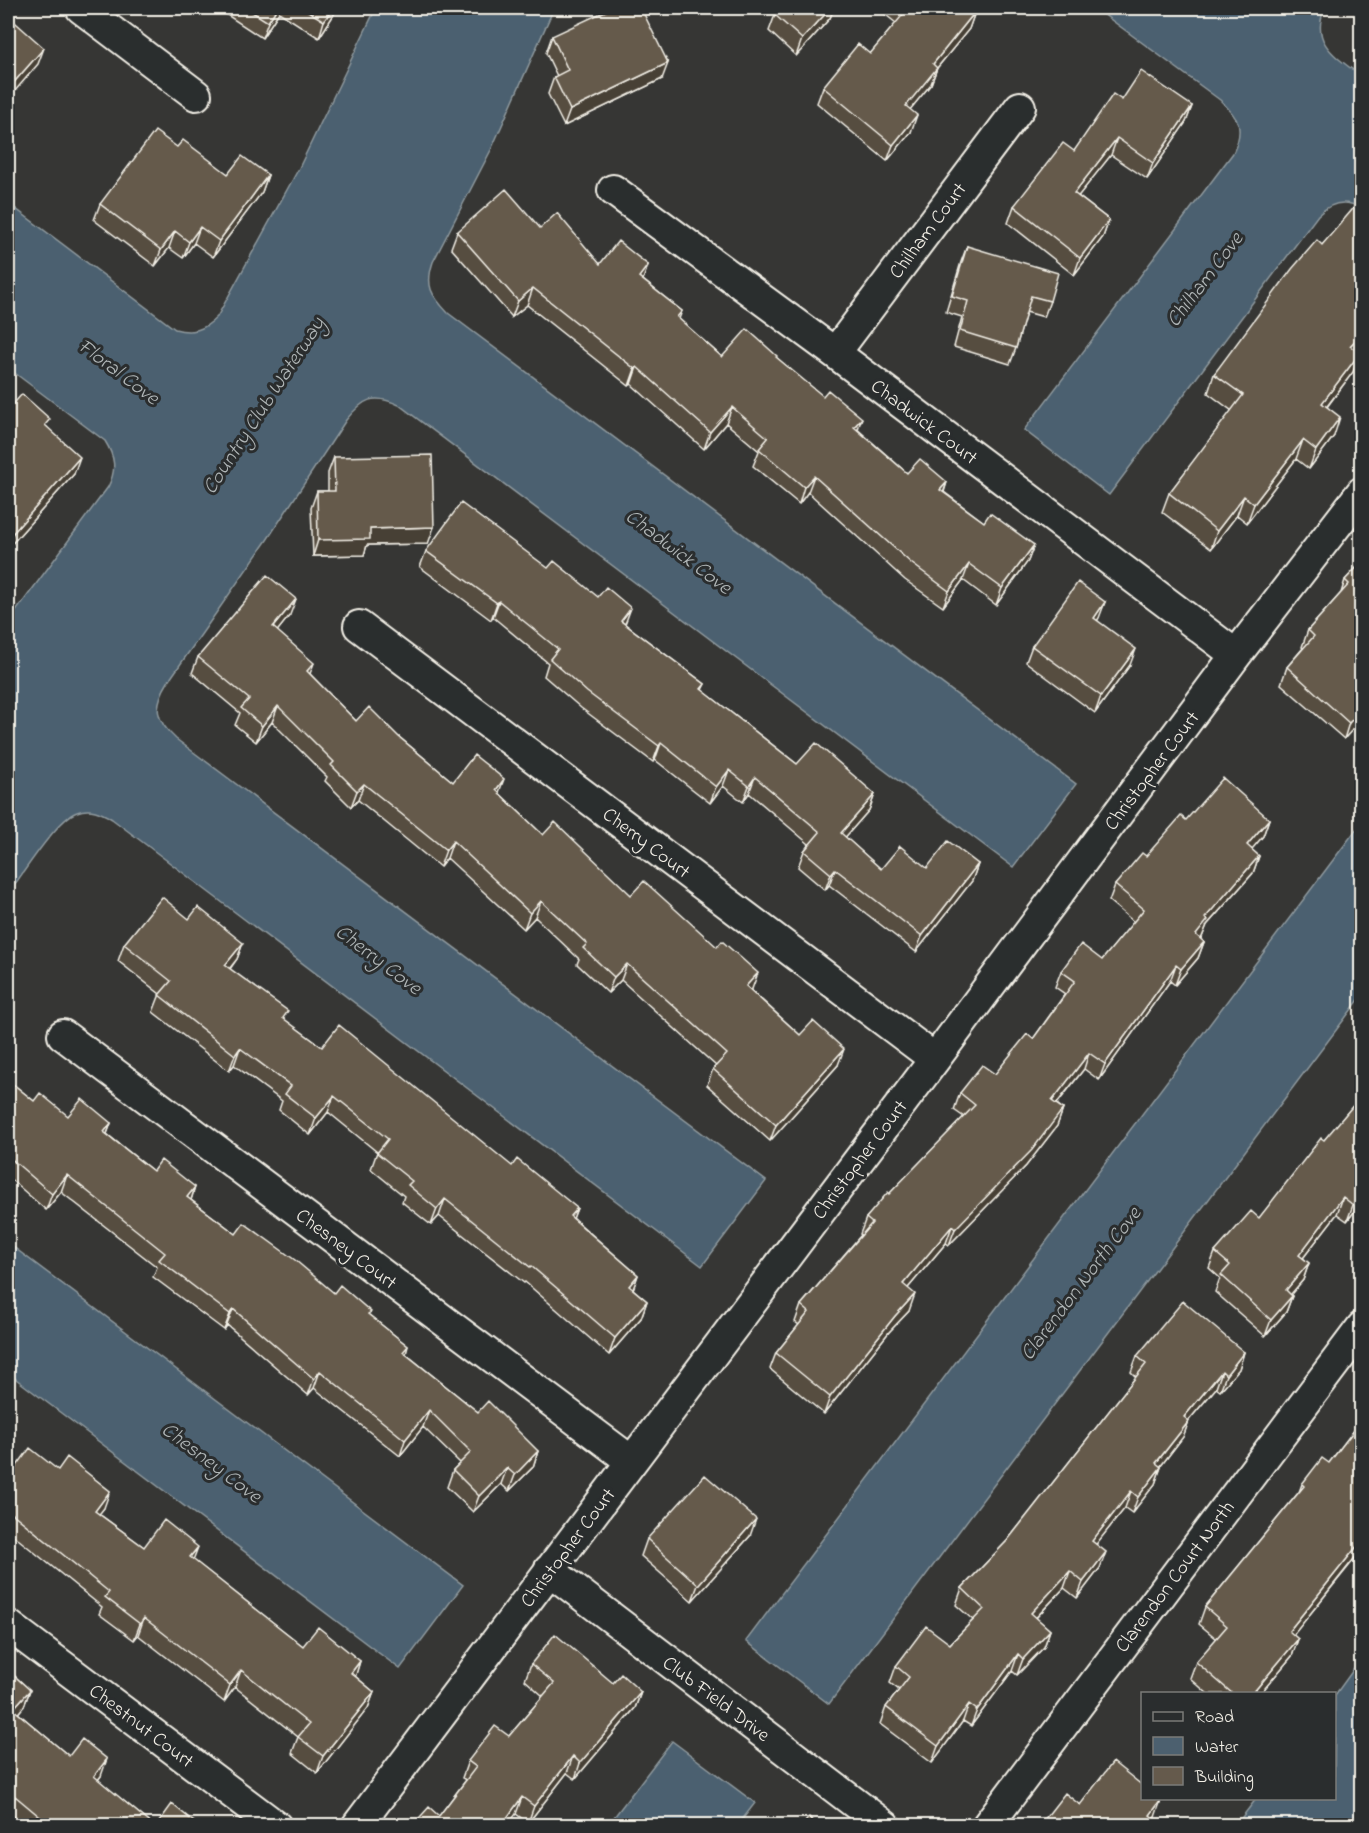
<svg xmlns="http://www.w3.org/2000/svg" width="1369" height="1833" viewBox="0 0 1369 1833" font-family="'Indie Flower',sans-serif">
<rect width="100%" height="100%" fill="#363634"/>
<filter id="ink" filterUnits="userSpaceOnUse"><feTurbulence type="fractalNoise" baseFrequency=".0167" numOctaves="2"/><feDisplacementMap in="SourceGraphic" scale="12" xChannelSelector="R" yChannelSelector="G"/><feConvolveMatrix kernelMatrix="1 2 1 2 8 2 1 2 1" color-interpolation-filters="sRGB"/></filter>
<g filter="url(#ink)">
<path fill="#4c606f" stroke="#8f9a9f" stroke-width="1.5" d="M376,8h178l-63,142 -58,112c-8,24 -2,33 15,51l628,471 -63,83 -614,-462c-26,-12 -36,-6 -53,15l-79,120 -99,142c-15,24 -13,38 8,57l590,442 -64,85 -590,-447c-11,-7 -22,-12 -35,-7 -20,7 -55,63 -69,82v-272l100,-135c9,-18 7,-30 -3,-46l-97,-73v-165l167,126c17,5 29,1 42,-12l82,-149z
M1095,8h230c-16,35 12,49 36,68v132c-16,-9 -30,-6 -43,7l-209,280 -85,-65 209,-277c12,-25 6,-35 -13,-53z
M1361,823v174l-532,707 -83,-63z
M8,1243l455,342 -63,84 -392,-296z
M1361,1659v166h-125l20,-26 78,-1 1,-103z
M672,1741l83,62 -17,22h-130z"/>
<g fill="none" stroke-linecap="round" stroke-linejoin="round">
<defs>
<path id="minor" d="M81,8l115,87
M613,190l222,163 401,302
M835,353l185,-246
M359,626l576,433
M63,1035l568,426
M549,1570l336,256
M8,1625l268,201
M357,1826l578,-767 301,-404 126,-163
M987,1826l375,-499"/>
</defs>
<use href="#minor" stroke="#f4f1e8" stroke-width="34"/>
<use href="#minor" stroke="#2a2d2e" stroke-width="30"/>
</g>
<path fill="#574d41" stroke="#f4f1e8" stroke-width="1.5" d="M230,8h108l-19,30 -40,-26 -17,26 -35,-23z
M781,8h53l-4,10 -34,38 -27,-25 6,-16z
M877,8h93l5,4 -6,17 -32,39 -6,16 -21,25 1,23 -24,29 -70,-58 6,-16 47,-33 26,-31z
M552,36l110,43 -98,47 -16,-32 6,-17 3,-1 -11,-23z
M1122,100l70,6 -6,16 -39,57 -36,-24 -33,41 31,24 -6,17 -29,38 -66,-52 6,-17 60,-55z
M177,147l51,27 40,1 -6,17 -49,65 -19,-14 -11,15 -14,-10 -14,18 -61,-46 6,-16z
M1362,205v139l-6,6 4,3 -7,19 -26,35 7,29 -25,33 -13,-10 -49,64 -10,-8 -26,34 -49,-37 7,-19 63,-82 -24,-18 6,-19 108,-129z
M540,228l60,36 48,1 -5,15 39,31 -3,8 43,38 55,1 130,115 40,9 -3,10 40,30 50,23 -6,16 -32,44 -33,-25 -20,27 -38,-27 -97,-88 -9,12 -46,-38 6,-15 -33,-28 -22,26 -73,-65 -2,2 -102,-81 -15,12 -61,-69 6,-16z
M967,246l83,55 -6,16 -18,-5 -10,36 -6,16 -56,-17 8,-30 -16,-5 15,-50z
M8,408l39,19 27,47 -66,74z
M334,457l94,87 -61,1 -3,10 -51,1 -2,-48 6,-17h11v-18z
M426,551l122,17 77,56 80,60 -3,6 95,74 78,30 -6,16 -24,27 36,32 46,-1 51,-4 -6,17 -56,71 -87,-67 -4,5 -27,-23 6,-16 5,-7 -60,-51 -6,9 -20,-16 -13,17 -55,-43 -2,2 -72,-54 -37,-32 4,-13 -55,-46 -2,3 -71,-53z
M1362,562v157l-18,20 -63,-55 6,-17 16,-19 -1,-1 6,-17 33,-37 4,-13z
M1105,602l-8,18 33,45 -35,48 -69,-51 6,-16z
M290,615l-13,16 33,43 46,47 43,16 54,45 46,11 44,42 88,60 121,94 -1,1 49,45 38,30 -68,76 -63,-56 6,-16 3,-3 -95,-86 -13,13 -31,-29 2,-5 -44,-42 -11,12 -77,-71 -7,9 -82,-67 -7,7 -26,-26 2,-4 -55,-55 -16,20 -21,-17 5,-12 -48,-40 6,-16z
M1269,819l-6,17 -12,13 8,7 -6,17 -46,52 -5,12 -2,2 4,3 -6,16 -23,27 -5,-4 -71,99 -15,-11 -27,35 6,5 -6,17 -31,40 -77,79 -3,-2 -38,45 1,23 -20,21 -65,82 -54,-45 6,-16 23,-28 -4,-3 6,-17 60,-70 -1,-1 6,-16 98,-101 -10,-7 6,-17 35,-19 38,-35 32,-45 -10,-7 6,-16 41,-11 32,-38 -25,-21 6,-16 71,-65z
M189,919l54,24 -6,16 -7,10 55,51 37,27 255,161 -4,10 65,57 -5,14 14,12 -6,17 -32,37 -84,-73 -1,1 -85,-67 -8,9 -29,-23 2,-6 -33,-27 6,-17 -49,-40 -18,23 -31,-25 3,-9 -48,-36 -5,6 -76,-59 7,-18 -42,-33 6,-17z
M8,1080l26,21 34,15 43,7 -4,11 46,37 42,16 -4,13 45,34 133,81 39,31 -2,8 72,58 60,39 -5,16 -24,24 -8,-7 -28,28 -26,-25 6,-17 7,-7 -37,-36 -23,29 -86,-68 -6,7 -81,-70 -3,5 -71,-53 4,-10 -96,-75 -15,18 -38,-33z
M1362,1095v107l-15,19 -10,-7 -34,44 6,5 -6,17 -13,15 2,1 -6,16 -21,24 -50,-44 5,-14 -11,-10 6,-16 44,-34z
M1244,1352l-5,17 -19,22 -4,-3 -27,32 -6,17 -23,30h1l-6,17 -23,29 -7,-5 -29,36 4,24 -23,30 -13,-10 -28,30 14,12 -6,17 -27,28 -5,-4 -41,55 -8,-5 -31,42 -52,-39 6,-17 13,-17 -9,-7 6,-17 54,-22 23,-24 -17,-15 6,-17 45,-47 129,-164 -5,-5 6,-16z
M1362,1420v130l-69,85 5,4 -6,17 -32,38h-52l-18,-16 6,-16 21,-23 -18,-15 6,-17 94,-115 3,-8 27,-21z
M8,1478l96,30 -5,6 45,33 49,13 110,86 57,15 -5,15 19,16 -6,16 -51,65 -25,-20 6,-16 -63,-50 -11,15 -86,-67 -4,5 -35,-26 3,-7 -94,-76z
M750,1536l-58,65 -51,-45 6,-17z
M531,1664l82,19 28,9 -6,16 -60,71 -8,-6 -39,50 -12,-9 -77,2 27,-36 -4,-2 6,-17 41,-25 34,-40 -18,-16z
M8,1670l22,20 -6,16 -6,7 51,43 32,20 -3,4 56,46h-129l-16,-14 -1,2z
M1080,1805l75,12 -1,1 10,8h-122l2,-6z"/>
<path fill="#473f35" stroke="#f4f1e8" stroke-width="1.5" d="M277,8h3l-1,4 -17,26 6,-16z
M333,8h5l-19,30 5,-17z
M831,8h3l-4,10 -34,38 6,-17z
M975,12l-6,17 -32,39 -6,16 -31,38 6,-16 27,-42z
M44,48l-6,16 -30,35v-10z
M668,63l-6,16 -98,47 6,-16z
M1192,106l-6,16 -39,57 6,-16z
M917,115l-6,17 -24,29 6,-16z
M1117,138l-6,17 -43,54 6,-16z
M268,175l-6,17 -49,65 6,-16z
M1109,220l-6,17 -29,38 6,-17z
M200,227l-6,16 -11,15 6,-16z
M175,231l-6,17 -14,18 6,-16z
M648,265l-6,17 -3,-5z
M533,288l-6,17 -15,12 6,-16z
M1362,333v11l-18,21 6,-19z
M1360,353l-7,19 -38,50 7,-19z
M637,367l-6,17 -2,2 6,-17z
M732,407l-6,16 -22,26 6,-17z
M1340,417l-6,19 -25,33 7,-19z
M862,418l-6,16 -2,-7z
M1303,440l-7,19 -49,64 7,-19z
M80,457l-6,17 -66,74 5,-15z
M814,476l-6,16 -9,12 5,-17z
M947,482l-6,17 -1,-9z
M1244,496l-7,19 -26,34 6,-18z
M434,527l-6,17 -61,1 -3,10 -51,1 5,-16 52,-11z
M1034,545l-6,16 -32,44 6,-17z
M969,564l-6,16 -20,27 6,-16z
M296,599l-6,16 -23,29 6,-17z
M499,601l-6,16 -2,3 6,-17z
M1105,602l-6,16 -11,16 6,-16z
M631,608l-6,16 -4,-3z
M1136,649l-6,16 -35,48 6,-17z
M314,663l-6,16 -1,-8z
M278,706l-6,16 -16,20 6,-16z
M1362,709v10l-18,20 5,-16z
M661,743l-6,17 -2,2 6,-16z
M729,770l-6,16 -13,17 6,-16z
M755,777l-6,16 -6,9 6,-16z
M504,779l-6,16 -2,-5z
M364,784l-6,16 -7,7 6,-16z
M875,794l-6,16 -34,39 6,-16z
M1269,819l-6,17 -22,26 6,-17z
M453,841l-6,17 -7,9 6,-17z
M1259,856l-6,17 -46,52 -5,12 -12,15 6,-17 9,-17z
M978,864l-6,17 -56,71 6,-16z
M835,869l-6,16 -4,5 6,-16z
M541,901l-6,16 -11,12 6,-16z
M1204,942l-6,16 -23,27 6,-16z
M243,943l-6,16 -18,23 6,-17z
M627,964l-6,16 -13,13 6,-16z
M1176,965l-6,16 -71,99 6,-16z
M758,973l-6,16 -12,13 6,-16z
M240,1048l-6,17 -5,6 6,-16z
M844,1049l-6,16 -68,76 6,-16z
M1089,1053l-5,16 -38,48 6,-16z
M334,1096l-6,16 -18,23 6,-17z
M1063,1109l-6,17 -31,40 -77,79 6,-16z
M111,1123l-6,16 -1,-7z
M67,1175l-6,17 -15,18 6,-16z
M195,1187l-5,16 -3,-6z
M1362,1193v9l-15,19 6,-16z
M1343,1197l-6,17 -44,57 6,-16z
M445,1199l-6,17 -8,9 6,-16z
M577,1208l-6,16 -1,-8z
M952,1226l-6,17 -49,58 6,-17z
M1309,1263l-6,17 -23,27 6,-17z
M638,1275l-6,17 -3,-6z
M915,1294l-6,17 -20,21 -65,82 6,-17 65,-81z
M1292,1296l-6,16 -21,24 6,-16z
M647,1301l-6,17 -32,37 6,-17z
M233,1309l-6,16 -3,5 6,-16z
M1244,1352l-5,17 -19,22 6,-16z
M320,1371l-6,17 -6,7 6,-16z
M1222,1371l-6,17 -38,45 6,-16z
M429,1410l-6,17 -23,29 5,-16z
M1189,1421l-6,16 -33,43 6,-17z
M538,1451l-5,16 -24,24 6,-16z
M1161,1467l-6,17 -23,29 6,-16z
M507,1468l-6,16 -28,28 6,-16z
M110,1491l-6,17 -15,19 6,-16z
M1131,1491l-6,17 -39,49 6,-16z
M756,1519l-6,17 -58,65 6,-16z
M1362,1540l-1,10 -78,98 6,-17z
M198,1547l-6,16 -2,-6z
M1106,1552l-6,16 -23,30 6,-16z
M1070,1571l-6,17 -39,41 6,-16z
M144,1618l-6,17 -4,5 6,-16z
M1050,1630l-6,17 -27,28 6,-16z
M1298,1639l-6,17 -32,38h-8z
M1018,1654l-6,17 -41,55 6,-16z
M360,1661l-5,17 -4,-5z
M241,1670l-6,17 -11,15 6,-17z
M30,1690l-6,16 -16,20 5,-17z
M374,1692l-6,16 -51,65 6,-17z
M641,1692l-6,16 -60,71 5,-16z
M969,1704l-6,17 -31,42 6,-17z
M573,1756l-6,17 -39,50 6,-17z
M107,1759l-6,17 -13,16 6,-16z
M15,1796l-6,16 -1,2v-4l3,-9z
M522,1797l-6,17 -9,12h-6z
M1161,1800l-6,17 -7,9 2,-11z"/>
<path fill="#655a4c" stroke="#f4f1e8" stroke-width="1.5" d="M246,8h31l-9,14z
M303,8h30l-9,13z
M612,8h29l27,55 -98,47 -16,-33 14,-7 -16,-34z
M781,8h50l-29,31 -27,-24z
M902,8h68l5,4 -42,52 4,4 -31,38 11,9 -24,30 -70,-58 35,-43 12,10 36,-43z
M8,16l36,32 -36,41z
M1141,71l51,35 -39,57 -36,-25 -43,55 35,27 -29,38 -66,-52 49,-63 11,8 39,-57 9,6z
M155,131l22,16 6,-7 45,34 14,-18 26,19 -49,66 -19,-14 -11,15 -14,-11 -14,19 -61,-46z
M506,189l34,39 17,-15 43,51 18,-23 30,24 -9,12 43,34 -5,6 45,40 25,-28 30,27 -1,1 47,39 5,-6 34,28 -8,9 53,46 13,-14 27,23 -7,8 44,32 6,-9 44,32 -32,43 -33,-24 -20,27 -38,-28 -97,-87 -10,11 -45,-38 9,-11 -36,-31 -22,25 -73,-65 -2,2 -102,-81 -15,13 -61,-69z
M1358,203l4,2v128l-12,13 10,7 -38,50 18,14 -24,33 -13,-10 -49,64 -10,-8 -27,35 -48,-38 74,-98 -29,-21 78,-105 25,-29 5,5z
M967,246l91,27 -8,28 -19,-5 -15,52 -56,-17 8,-30 -16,-5z
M22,394l28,25 -5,6 35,32 -67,76 -5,-5v-120l1,1z
M432,455l2,72 -64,2v10l-52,1 -1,-49h18l-1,-34z
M461,503l87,65 6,-7 44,36 8,-10 25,21 -10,13 84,63 -4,5 96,75 19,-21 59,51 -34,39 40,36 19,-23 27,22 21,-27 30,23 -56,72 -87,-67 -4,5 -27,-23 16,-19 -65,-55 -6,9 -20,-16 -13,17 -55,-44 -2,3 -72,-54 -37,-33 8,-10 -59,-48 -2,2 -71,-52z
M1362,562v147l-13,14 -62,-56 27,-31 -6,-6 41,-46 -4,-4z
M267,575l29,24 -23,28 41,36 -7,8 49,50 13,-14 30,30 54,45 21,-27 30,24 -8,11 47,45 12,-13 76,73 13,-14 73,66 5,-6 36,32 -12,13 54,49 13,-14 31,28 -68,76 -63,-56 14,-15 -100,-90 -13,13 -31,-29 4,-4 -46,-43 -11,12 -77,-72 -7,9 -82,-66 -7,7 -26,-26 3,-3 -56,-56 -16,20 -21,-18 8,-9 -51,-42z
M1078,582l27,20 -11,16 42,31 -35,47 -69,-50z
M1223,778l46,41 -22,26 12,11 -54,62 3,2 -12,15 8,7 -23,27 -5,-4 -71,99 -16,-11 -37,48 11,8 -31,41 -77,79 -3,-3 -49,58 12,10 -20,22 -65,81 -54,-44 33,-41 -8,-7 71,-82 -6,-5 22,-26 1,2 86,-89 -15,-12 22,-28 13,9 32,-40 6,5 42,-58 -14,-10 20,-27 21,16 42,-51 -29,-24 27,-32 4,3 35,-40 5,4z
M162,897l27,22 9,-12 45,36 -18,22 63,46 -5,7 39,29 17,-22 173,141 5,-7 60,49 -7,8 68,59 -9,11 18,15 -32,37 -84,-72 -1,1 -85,-68 -8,10 -29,-24 4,-4 -35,-28 11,-14 -54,-43 -18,22 -31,-24 6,-8 -51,-38 -5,7 -76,-60 12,-14 -47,-37z
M8,1080l26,21 6,-8 28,23 14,-17 29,24 -7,9 49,39 8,-11 34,27 -8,10 49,37 8,-11 51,37 39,33 6,-8 31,27 -3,2 40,32 -5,6 75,60 10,-11 50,50 -23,24 -8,-7 -28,28 -26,-26 18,-18 -42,-42 -24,30 -85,-69 -6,8 -81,-70 -3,5 -71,-54 6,-7 -98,-78 -15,19 -44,-38z
M1362,1095v98l-9,12 -10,-8 -44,58 10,8 -23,27 6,6 -21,24 -50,-45 9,-10 -15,-13 36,-41 8,7 62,-80 3,2z
M1183,1301l61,51 -18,23 -4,-4 -38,46 5,4 -33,42 5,4 -23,30 -7,-6 -39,50 14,11 -23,30 -13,-11 -39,42 19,17 -27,29 -5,-5 -41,56 -8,-6 -31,42 -52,-39 23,-30 -13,-11 30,-40 24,18 34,-35 -22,-21 45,-47 139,-177 -9,-8z
M1362,1420v120l-73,91 9,8 -46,55h-19l-37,-32 31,-36 -22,-19 99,-121 -2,-2 20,-26 7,5z
M30,1448l28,22 9,-13 43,34 -15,20 49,36 20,-27 34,27 -8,10 113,89 15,-19 42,34 -9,12 23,19 -51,64 -25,-19 11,-13 -68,-54 -11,15 -86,-67 -4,6 -35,-27 4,-5 -101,-82v-32z
M705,1475l51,44 -58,66 -51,-46z
M555,1634l58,49 8,-9 20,18 -61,71 -7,-7 -39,50 -12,-9 -21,29h-89l17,-19 10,9 37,-49 -8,-6 27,-35 14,10 45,-53 -23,-19z
M8,1670l22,20 -17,19 56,47 13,-17 25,20 -13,17 60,50h-103l-36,-30 -4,5 -3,-2z
M1113,1762l30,24v12h16l2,2 -11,15 14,11h-114l-6,-6 21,-27 15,12z
M172,1804l27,22h-43z
M809,1817l10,9h-17z"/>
</g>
<g text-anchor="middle" stroke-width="6" stroke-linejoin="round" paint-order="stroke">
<g font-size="20" fill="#f4f1e8" stroke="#2a2d2e">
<text transform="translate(927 230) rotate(-53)" y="7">Chilham Court</text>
<text transform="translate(925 421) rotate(37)" y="7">Chadwick Court</text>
<text transform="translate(1151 770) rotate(-53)" y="7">Christopher Court</text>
<text transform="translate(647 842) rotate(37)" y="7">Cherry Court</text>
<text transform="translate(859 1159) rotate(-53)" y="7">Christopher Court</text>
<text transform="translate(347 1248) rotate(37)" y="7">Chesney Court</text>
<text transform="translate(567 1547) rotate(-53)" y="7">Christopher Court</text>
<text transform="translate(1174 1576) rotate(-53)" y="7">Clarendon Court North</text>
<text transform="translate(717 1698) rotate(37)" y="7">Club Field Drive</text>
<text transform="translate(142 1725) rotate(37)" y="7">Chestnut Court</text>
</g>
<g font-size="21" font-style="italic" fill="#b1b7b8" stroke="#2a2d2e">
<text transform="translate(1204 279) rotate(-53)" y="7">Chilham Cove</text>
<text transform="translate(119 371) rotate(37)" y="7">Floral Cove</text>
<text transform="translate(263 405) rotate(-57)" y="7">Country Club Waterway</text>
<text transform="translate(679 551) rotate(37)" y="7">Chadwick Cove</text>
<text transform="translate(379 959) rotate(37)" y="7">Cherry Cove</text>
<text transform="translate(1080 1283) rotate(-53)" y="7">Clarendon North Cove</text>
<text transform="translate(212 1462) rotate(37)" y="7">Chesney Cove</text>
</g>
</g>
<rect width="1369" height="1833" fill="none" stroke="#2a2d2e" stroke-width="30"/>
<rect x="15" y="15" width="1339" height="1803" fill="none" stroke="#f4f1e8" stroke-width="2" filter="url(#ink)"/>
<rect x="1141" y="1692" width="195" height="108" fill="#2a2d2e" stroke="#7b7b78" stroke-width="1.5"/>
<rect x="1153" y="1712" width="30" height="9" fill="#2a2d2e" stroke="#7b7b78" stroke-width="1.5"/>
<text x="1195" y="1722" font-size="18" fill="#f4f1e8">Road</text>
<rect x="1153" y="1737" width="30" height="18" fill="#4c606f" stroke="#7b7b78" stroke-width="1.5"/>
<text x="1195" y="1752" font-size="18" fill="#f4f1e8">Water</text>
<rect x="1153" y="1767" width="30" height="18" fill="#655a4c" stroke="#7b7b78" stroke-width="1.5"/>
<text x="1195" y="1782" font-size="18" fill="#f4f1e8">Building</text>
</svg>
